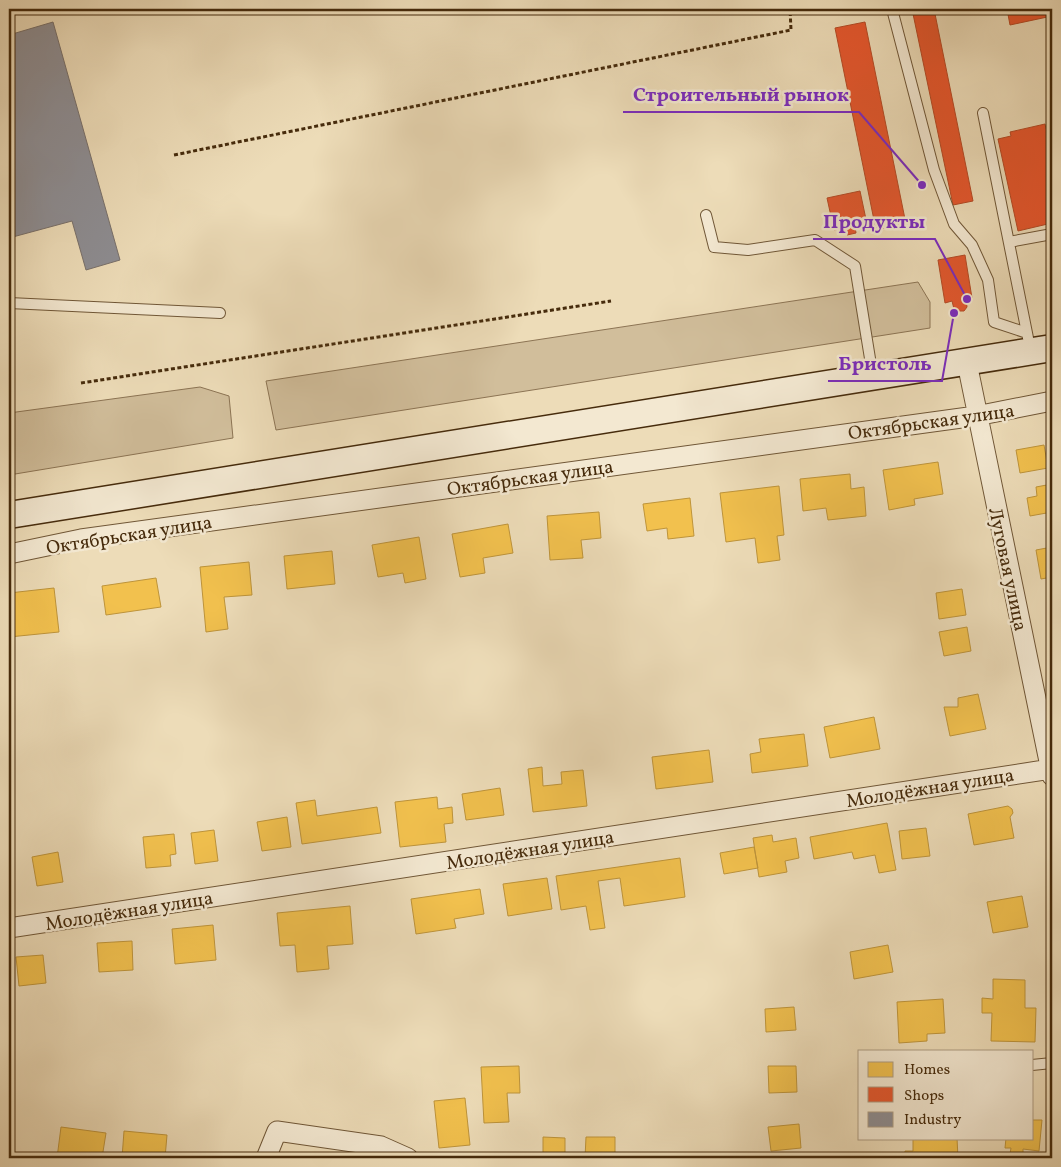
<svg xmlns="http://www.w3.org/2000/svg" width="1061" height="1167" viewBox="0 0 1061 1167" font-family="Vollkorn,serif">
<rect width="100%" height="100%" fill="#eddcb8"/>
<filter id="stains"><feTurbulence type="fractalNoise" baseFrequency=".004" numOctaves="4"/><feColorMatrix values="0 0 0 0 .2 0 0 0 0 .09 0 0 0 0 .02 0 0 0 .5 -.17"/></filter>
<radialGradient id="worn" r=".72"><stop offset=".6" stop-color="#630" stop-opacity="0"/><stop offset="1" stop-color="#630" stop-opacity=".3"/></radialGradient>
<path fill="#d1be9b" stroke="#8c7454" d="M918,282l12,20v26l-654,102 -10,-49z
M200,387l29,9 4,42 -224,37v-62z"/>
<path fill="#f2c14e" stroke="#be943a" d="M1044,445l4,23 -28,5 -4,-23z
M938,462l5,32 -29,5 1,6 -26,5 -6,-40z
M850,474l1,15 13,-2 2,29 -38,4 -2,-12 -23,3 -3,-32z
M1052,484v28l-22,4 -3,-18 10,-2 -1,-9z
M779,486l5,49 -7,1 3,24 -22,3 -3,-25 -29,4 -6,-49z
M690,498l4,38 -26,3 -1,-11 -20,3 -4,-27z
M599,512l2,26 -20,2 2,18 -33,2 -3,-44z
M508,524l5,29 -30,5 2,15 -25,4 -8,-43z
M419,537l7,42 -21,4 -2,-10 -25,4 -6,-32z
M1052,547v30l-11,2 -5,-29z
M332,551l3,33 -48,5 -3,-33z
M249,562l3,33 -28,2 4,32 -22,3 -6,-65z
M156,578l5,29 -55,8 -4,-29z
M54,588l5,44 -50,5v-44z
M962,589l4,26 -27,4 -3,-26z
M1052,625v25l-5,-24z
M967,627l4,24 -27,5 -5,-24z
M978,694l8,35 -36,7 -6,-29h14v-9z
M874,717l6,32 -50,9 -6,-31z
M804,734l4,32 -56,7 -2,-19 11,-2 -2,-13z
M709,750l4,32 -57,7 -4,-32z
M542,767l1,19 19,-2 -1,-12 22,-2 4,36 -54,6 -5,-43z
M500,788l4,27 -38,5 -4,-26z
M437,797l1,12 14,-2 1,16 -9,1 2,18 -46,5 -5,-45z
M315,800l2,16 60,-9 4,26 -79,11 -6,-41z
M1008,806l4,3 1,4 -3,4 4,21 -40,7 -6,-31z
M287,817l4,30 -29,4 -5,-29z
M887,823l9,47 -17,3 -4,-18 -21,4 -2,-7 -38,7 -4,-22z
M926,828l4,28 -28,3 -3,-28z
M214,830l4,31 -23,3 -4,-31z
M174,834l2,20 -6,1 1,11 -25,2 -3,-31z
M772,835l1,7 23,-4 3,20 -14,3 2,11 -28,5 -6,-39z
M754,847l4,21 -34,6 -4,-21z
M58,852l5,30 -26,4 -5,-29z
M680,858l5,39 -61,9 -4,-28 -22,3 7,47 -15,2 -4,-24 -25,4 -5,-34z
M547,878l5,31 -44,7 -5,-32z
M480,889l4,25 -30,5 2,9 -40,6 -5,-35z
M1022,896l6,31 -35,6 -6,-31z
M350,906l3,38 -26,2 2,23 -32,3 -2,-27 -15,1 -3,-33z
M213,925l3,35 -41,4 -3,-35z
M132,941l1,29 -34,2 -2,-29z
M888,945l5,27 -39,7 -4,-27z
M43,955l3,28 -27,3 -3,-29z
M993,979l32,1v28h11l-1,34 -44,-1 1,-28h-10v-15l11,1z
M943,999l2,34 -18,1v7l-28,2 -2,-41z
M794,1007l2,23 -30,2 -1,-23z
M519,1066l1,27h-13l2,29 -25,1 -3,-56z
M768,1066h28l1,26 -28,1z
M465,1098l5,47 -31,3 -5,-47z
M1032,1120h10l-3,31 -16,-2v6l-13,-1 1,-6h-6l1,-10h26z
M799,1124l2,24 -30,3 -3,-24z
M61,1127l45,6 -4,25h-45z
M124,1131l43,4 -2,23h-43z
M543,1137l22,1v20h-22z
M586,1137h29v21h-30z
M913,1138h44l1,20h-53v-7h8z
M639,1157h26v1h-26z"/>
<path fill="#e4572e" stroke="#b54a24" d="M912,9h22l39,192 -20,4z
M1007,9h45v7l-42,9z
M865,22l41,202 -30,6 -41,-202z
M1045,124l1,5 6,-2v96l-34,8 -20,-92 13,-3 -1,-4z
M860,191l7,33 -12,2 1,7 -9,2 -1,-7 -12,2 -7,-32z
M965,255l7,43 -6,1 1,8 -3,4h-6l-4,-2 -2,-8 -7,2 -7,-43z"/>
<path fill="#8d8d92" stroke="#78706a" d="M53,22l67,238 -34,10 -14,-49 -63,17v-203z"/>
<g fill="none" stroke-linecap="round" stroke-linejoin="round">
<defs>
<path id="lane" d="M892,9l42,161 20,54 18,21 16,35 6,42 33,11
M983,113l45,225
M706,215l8,32 34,3 67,-10 40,26 18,111
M1009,242l43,-8
M9,303l211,10
M1032,1065l20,-2"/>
<path id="street" d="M967,363l85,413
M9,554l72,-15 895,-123 76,-15
M9,928l1042,-159
M266,1158l11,-27 104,15 27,12"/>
<path id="secondary" d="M9,515l1043,-167"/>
</defs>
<use href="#lane" stroke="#705737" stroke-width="12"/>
<use href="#street" stroke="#705737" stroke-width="21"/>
<use href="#secondary" stroke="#462b0c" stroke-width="29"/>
<path stroke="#462b0c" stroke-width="3" stroke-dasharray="4 2.5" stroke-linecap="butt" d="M174,155l617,-125 -1,-21
M81,383l530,-82"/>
<use href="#lane" stroke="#f3e8d1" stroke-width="10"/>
<use href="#street" stroke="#f3e8d1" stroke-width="19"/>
<use href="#secondary" stroke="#f3e8d1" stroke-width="26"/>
</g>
<g text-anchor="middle" stroke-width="5" stroke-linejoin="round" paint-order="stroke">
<g font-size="19" fill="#462b0c" stroke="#f3e8d1">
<text transform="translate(931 421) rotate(-8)" y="7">Октябрьская улица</text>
<text transform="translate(530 477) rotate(-8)" y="7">Октябрьская улица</text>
<text transform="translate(129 534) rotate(-9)" y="7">Октябрьская улица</text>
<text transform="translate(1009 569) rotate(78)" y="7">Луговая улица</text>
<text transform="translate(930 787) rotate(-9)" y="7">Молодёжная улица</text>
<text transform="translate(530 849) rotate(-9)" y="7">Молодёжная улица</text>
<text transform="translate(129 910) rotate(-9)" y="7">Молодёжная улица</text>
</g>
</g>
<path fill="none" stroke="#7b2cbf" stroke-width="2" d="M922 185L859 112H623M967 299L935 239H813M954 313L942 381H828"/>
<g fill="#7b2cbf" stroke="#f3e8d1" stroke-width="2">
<circle cx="922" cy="185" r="5"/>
<circle cx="967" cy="299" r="5"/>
<circle cx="954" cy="313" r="5"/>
</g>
<g font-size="20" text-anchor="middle" font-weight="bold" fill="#7b2cbf" stroke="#f3e8d1" stroke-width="5" stroke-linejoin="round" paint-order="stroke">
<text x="741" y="101">Строительный рынок</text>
<text x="874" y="228">Продукты</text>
<text x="885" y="370">Бристоль</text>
</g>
<rect width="1061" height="1167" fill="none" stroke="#eddcb8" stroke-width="30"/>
<rect x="10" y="10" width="1041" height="1147" fill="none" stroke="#462b0c" stroke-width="2.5"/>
<rect x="15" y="15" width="1031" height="1137" fill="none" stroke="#462b0c"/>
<rect x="858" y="1050" width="175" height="90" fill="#f3e8d1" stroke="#ae9c82"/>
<rect x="868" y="1062" width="25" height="15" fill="#f2c14e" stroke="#ae9c82"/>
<text x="904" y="1074" font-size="15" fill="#462b0c">Homes</text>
<rect x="868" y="1087" width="25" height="15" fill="#e4572e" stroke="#ae9c82"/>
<text x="904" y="1100" font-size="15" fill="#462b0c">Shops</text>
<rect x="868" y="1112" width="25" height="15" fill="#8d8d92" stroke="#ae9c82"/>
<text x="904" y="1124" font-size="15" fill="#462b0c">Industry</text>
<rect width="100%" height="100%" filter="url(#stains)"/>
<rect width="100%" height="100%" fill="url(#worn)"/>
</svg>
